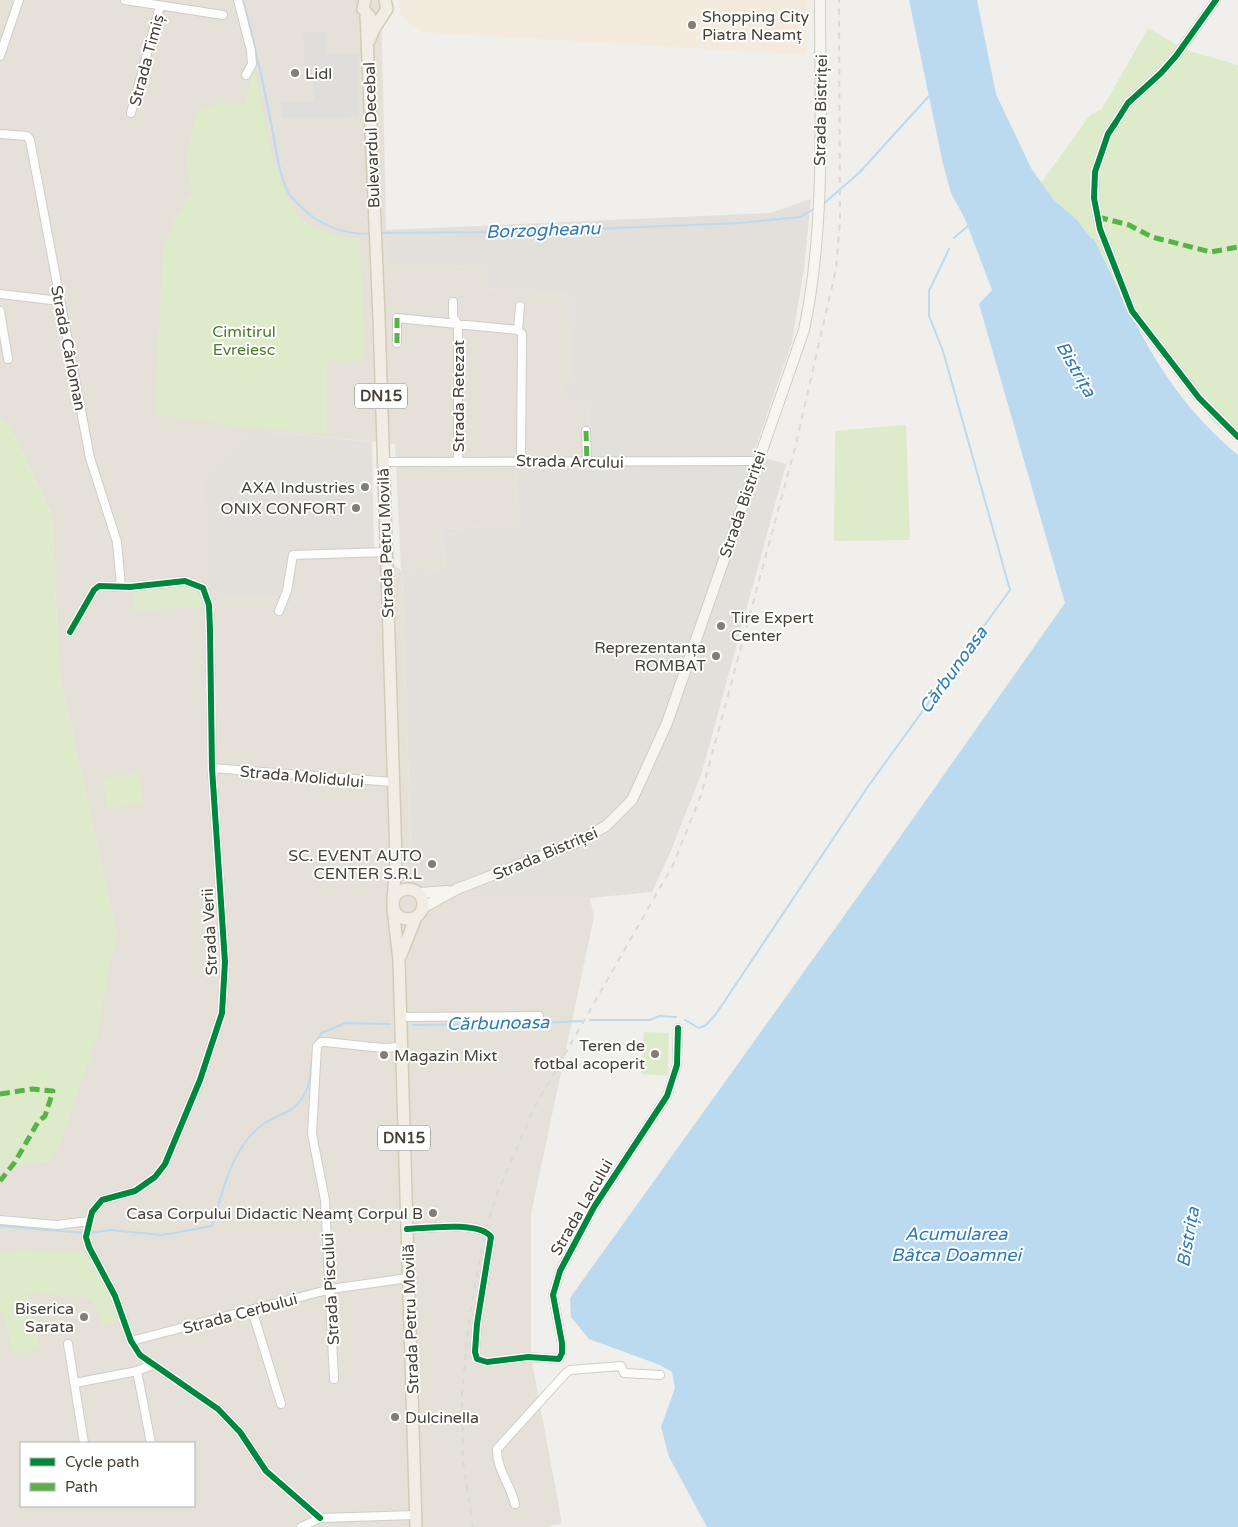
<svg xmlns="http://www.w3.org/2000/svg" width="1238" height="1527" viewBox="0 0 1238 1527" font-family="'Varela Round',sans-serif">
<rect width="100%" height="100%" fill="#f1efeb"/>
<path fill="#e5e1d8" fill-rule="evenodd" d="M0,0h381l6,265 100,2v21l84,6 1,88 17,24 2,61 -75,-1 3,60 -77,3 4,40 -44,2 10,305 76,21 102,1 4,19 -63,297v143l31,166 -15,4h-547v-358l49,-9 68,-224 -58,-264 -7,-158 -44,-91 -8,-6zM253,430l142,14 6,126 -27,-20 -88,2zM21,1443h173v63h-173z"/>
<path fill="#f4ebde" d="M398,0h409l-1,55 -383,-23 -19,-13 -4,-5z"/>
<path fill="#e3dfda" d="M811,199l-7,69 -12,74 -39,113 33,9 -84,308 -32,81 -18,39 -62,6 -102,-1 -76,-21 -10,-306 44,-1 -4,-40 77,-3 -3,-60 75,1 -2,-61 -24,-10v-14l7,-1 -2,-87 -84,-6v-21l-99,-2 -1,-35 384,-17z
M253,430l119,12 2,108 -87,2 -8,44 -58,1 -13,-15 -3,-104z"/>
<path fill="#deebcb" d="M1148,28l38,22 52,15v376l-24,-18 -86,-108 -37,-77 -14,-18 -24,-21 -12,-16 49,-68 12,-6z
M254,68c9,41 19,131 54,156 15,9 35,13 51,15l6,121 -38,1v73l-85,-7 -87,-13 8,-164 11,-29 18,-28 -6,-34 11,-47 23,-9h25z
M0,417l8,6 44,91 7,158 58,264 -8,31 -12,70 -36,105 -12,18 -49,9z
M906,425l4,115 -76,1 1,-110z
M189,584l11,11 2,12 -68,3v-19z
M140,774l3,30 -36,4 -4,-30z
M644,1032l25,1 -1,43 -27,-2z
M19,1250l63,1c21,18 30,46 38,72l-15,2 -3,-2 -10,-22 -7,-4 -58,-4 13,56 -27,5 -10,-43h-3v-57z"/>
<path fill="#e0deda" d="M303,32h23l1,22h31l1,63 -77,1v-16l32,-1 -1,-25h-8z"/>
<path fill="#bbdaef" d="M909,0h68l19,94 35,74 22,31 24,21 14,18 3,1c40,83 71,156 144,216v1072h-531l-38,-70 -8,-30 14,-39 -3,-16 -12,-7 -71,-26 -18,-22 -1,-19 294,-410 201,-285 -86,-299 13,-14 -27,-71 -14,-26 -8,-29z"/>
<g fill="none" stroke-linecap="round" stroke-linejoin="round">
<path stroke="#bbdaef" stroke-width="2" d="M243,0c11,41 20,82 28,123 5,22 7,51 18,71 2,4 7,7 10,11 21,21 42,29 72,29
M822,205l37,-32 70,-77
M381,233l138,-1 220,-9 61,-6 16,-9
M954,238l15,-13
M590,1020h60l9,-4 17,1
M685,1020l14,8 7,-3 10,-11 151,-226 143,-198 -67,-239 -14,-35v-25l20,-42
M413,1025l106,-1 63,-3
M0,1226l85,7
M89,1233l21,-3 52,5 50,-9c12,-37 18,-76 50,-101 16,-12 31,-10 42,-30 11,-18 3,-40 17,-62l25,-10 44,1"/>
<defs>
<path id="minor" d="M125,0l98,15
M238,0l13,51 1,13 -6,11
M1216,0l-40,56 -15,17 -33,30 -12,19 -8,12 -13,38 -1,26 6,31 32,82 67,87 39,39
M0,56l19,-56
M131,113l29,-107
M0,134l27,2 3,4 60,318 27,84 4,44
M0,294l60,7
M453,302v14l5,9v136
M520,306l-2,24 4,4 -1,126
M0,311l8,48
M397,343v-25l121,12
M586,431l1,31
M383,462l374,-1
M279,611l8,-20 6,-36 93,-3
M70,632l24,-42 5,-4 31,1 55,-6 18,7 6,17 1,25 2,138 13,194 -3,51 -22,67 -35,84 -10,13 -20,14 -33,9 -10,12 -6,25 3,10 26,49 16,45 9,14 78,54 22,23 26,39 54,47
M212,768l181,14
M400,1017l139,-1
M0,1220l57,5 32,-4
M407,1229c19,-1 73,-8 84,8l-14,87 -2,28 2,7 10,3 41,-5 31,2 3,-6v-10l-9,-48 7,-24 34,-64 73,-111 10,-31 1,-37
M252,1310l29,94
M131,1341l200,-52 77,-11
M68,1344l16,99
M137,1371l14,72
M566,1373l4,-3 51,-4 3,7 36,2
M334,1379l-9,-179 -13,-66 5,-88 4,-4h4l58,6 18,-1
M75,1383l62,-12 15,-6
M515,1504c-4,-18 -19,-36 -18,-55l69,-76
M301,1527l19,-9 96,-3"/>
<path id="secondary" d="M419,893l28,-2
M422,908l35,-19 118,-46 31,-17 26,-26 35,-77 137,-393c22,-103 16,-224 16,-330"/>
<path id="primary" d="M365,0l-2,9 7,8
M366,14l13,303 17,542 -3,42
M369,41l5,-12 13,-20 -2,-9
M393 904a15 15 0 1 1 30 0a15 15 0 1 1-30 0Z
M393,908l6,53 17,566
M401,955l15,-38"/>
</defs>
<use href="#minor" stroke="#cfcdc8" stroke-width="10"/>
<use href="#secondary" stroke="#d0ccc2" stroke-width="12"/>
<use href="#primary" stroke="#d3cbb8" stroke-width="14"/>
<use href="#minor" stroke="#fdfdfc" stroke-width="8"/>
<use href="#secondary" stroke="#f7f5ef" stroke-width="10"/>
<use href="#primary" stroke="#f1ede4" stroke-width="11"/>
<path stroke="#d9d9d8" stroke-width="2" stroke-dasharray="6 6" stroke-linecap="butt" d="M473,1527l-10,-66 -1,-68 8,-81 15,-81 12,-37 37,-86 139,-243 28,-70 94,-347 41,-179 4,-47 -1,-222"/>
<path stroke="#57b346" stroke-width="5" stroke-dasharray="10 5" stroke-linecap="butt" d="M1098,217l31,8 23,12 59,15 27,-5
M397,343v-25
M586,431l1,31
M0,1094l32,-5 21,2 -8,25 -7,6 -23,40 -15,19"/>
<defs>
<path id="cycleway" d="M1216,0l-40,56 -15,17 -33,30 -12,19 -8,12 -13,38 -1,26 6,31 32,82 67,87 39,39
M70,632l24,-42 5,-4 31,1 55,-6 18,7 6,17 1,25 2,138 13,194 -3,51 -22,67 -35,84 -10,13 -20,14 -33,9 -10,12 -6,25 3,10 26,49 16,45 9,14 78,54 22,23 26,39 54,47
M407,1229c19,-1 73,-8 84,8l-14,87 -2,28 2,7 10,3 41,-5 31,2 3,-6v-10l-9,-48 7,-24 34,-64 73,-111 10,-31 1,-37"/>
</defs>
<use href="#cycleway" stroke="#fff" stroke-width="9"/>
<use href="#cycleway" stroke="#00873e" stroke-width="6"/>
</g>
<g fill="#827e75" stroke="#fff" stroke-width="2">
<circle cx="692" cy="25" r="5"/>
<circle cx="295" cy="73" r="5"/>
<circle cx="365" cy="487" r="5"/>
<circle cx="356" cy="508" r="5"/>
<circle cx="721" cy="626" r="5"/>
<circle cx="716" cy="656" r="5"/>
<circle cx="432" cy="864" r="5"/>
<circle cx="655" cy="1054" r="5"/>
<circle cx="384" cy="1055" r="5"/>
<circle cx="433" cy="1213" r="5"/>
<circle cx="84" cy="1317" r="5"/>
<circle cx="395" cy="1417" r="5"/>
</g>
<g text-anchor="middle" stroke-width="4" stroke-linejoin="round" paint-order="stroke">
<g fill="#fff" stroke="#7e7a72" stroke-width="1">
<rect x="355" y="383.5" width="52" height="25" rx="4"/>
<rect x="378" y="1125.5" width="52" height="25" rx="4"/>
</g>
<g font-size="15" font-weight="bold" fill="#474136">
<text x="381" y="401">DN15</text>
<text x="404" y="1143">DN15</text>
</g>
<g font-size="16" fill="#474136" stroke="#fff" text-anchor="end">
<text x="702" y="22" text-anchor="start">Shopping City<tspan x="702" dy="18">Piatra Neamț</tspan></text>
<text x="305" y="79" text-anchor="start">Lidl</text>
<text x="355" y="493">AXA Industries</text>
<text x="346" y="514">ONIX CONFORT</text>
<text x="731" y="623" text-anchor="start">Tire Expert<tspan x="731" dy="18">Center</tspan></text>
<text x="706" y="653">Reprezentanța<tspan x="706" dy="18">ROMBAT</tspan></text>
<text x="422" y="861">SC. EVENT AUTO<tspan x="422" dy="18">CENTER S.R.L</tspan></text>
<text x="645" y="1051">Teren de<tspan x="645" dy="18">fotbal acoperit</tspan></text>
<text x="394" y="1061" text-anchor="start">Magazin Mixt</text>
<text x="423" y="1219">Casa Corpului Didactic Neamţ Corpul B</text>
<text x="74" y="1314">Biserica<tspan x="74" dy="18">Sarata</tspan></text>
<text x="405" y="1423" text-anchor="start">Dulcinella</text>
</g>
<g font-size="16" fill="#474136" stroke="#fff">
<text transform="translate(146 60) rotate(-75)" y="6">Strada Timiș</text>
<text transform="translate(820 110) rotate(-89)" y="6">Strada Bistriței</text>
<text transform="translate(371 135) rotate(-92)" y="6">Bulevardul Decebal</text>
<text transform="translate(69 348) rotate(79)" y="6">Strada Cârloman</text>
<text transform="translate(458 396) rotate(-90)" y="6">Strada Retezat</text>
<text transform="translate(570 461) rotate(1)" y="6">Strada Arcului</text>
<text transform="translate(742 504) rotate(-71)" y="6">Strada Bistriței</text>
<text transform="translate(385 543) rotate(-92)" y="6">Strada Petru Movilă</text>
<text transform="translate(302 776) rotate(5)" y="6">Strada Molidului</text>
<text transform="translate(545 853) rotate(-23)" y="6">Strada Bistriței</text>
<text transform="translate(209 932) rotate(-93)" y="6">Strada Verii</text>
<text transform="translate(581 1207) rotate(-60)" y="6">Strada Lacului</text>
<text transform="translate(330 1289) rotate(-93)" y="6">Strada Piscului</text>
<text transform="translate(240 1313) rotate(-15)" y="6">Strada Cerbului</text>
<text transform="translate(410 1319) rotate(-92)" y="6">Strada Petru Movilă</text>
</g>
<g font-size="16" fill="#477a29" stroke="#fff">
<text x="244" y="337">Cimitirul<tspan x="244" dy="18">Evreiesc</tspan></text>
</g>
<g font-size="18" font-style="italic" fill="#2e7bb4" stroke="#fff">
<text transform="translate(543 230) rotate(-2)" y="6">Borzogheanu</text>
<text transform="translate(1076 369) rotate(60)" y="6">Bistrița</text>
<text transform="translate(953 670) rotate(-54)" y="6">Cărbunoasa</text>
<text transform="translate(498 1023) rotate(-1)" y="6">Cărbunoasa</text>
<text x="956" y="1240">Acumularea<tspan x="956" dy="21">Bâtca Doamnei</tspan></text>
<text transform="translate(1188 1237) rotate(-80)" y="6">Bistrița</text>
</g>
</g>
<rect x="20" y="1442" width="175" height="65" fill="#ffffff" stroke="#b5b3af"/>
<rect x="30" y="1458" width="25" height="8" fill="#00873e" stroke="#b5b3af"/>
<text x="65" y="1467" font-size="15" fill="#474136">Cycle path</text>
<rect x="30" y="1483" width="25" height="8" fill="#57b346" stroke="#b5b3af"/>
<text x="65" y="1492" font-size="15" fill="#474136">Path</text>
</svg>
